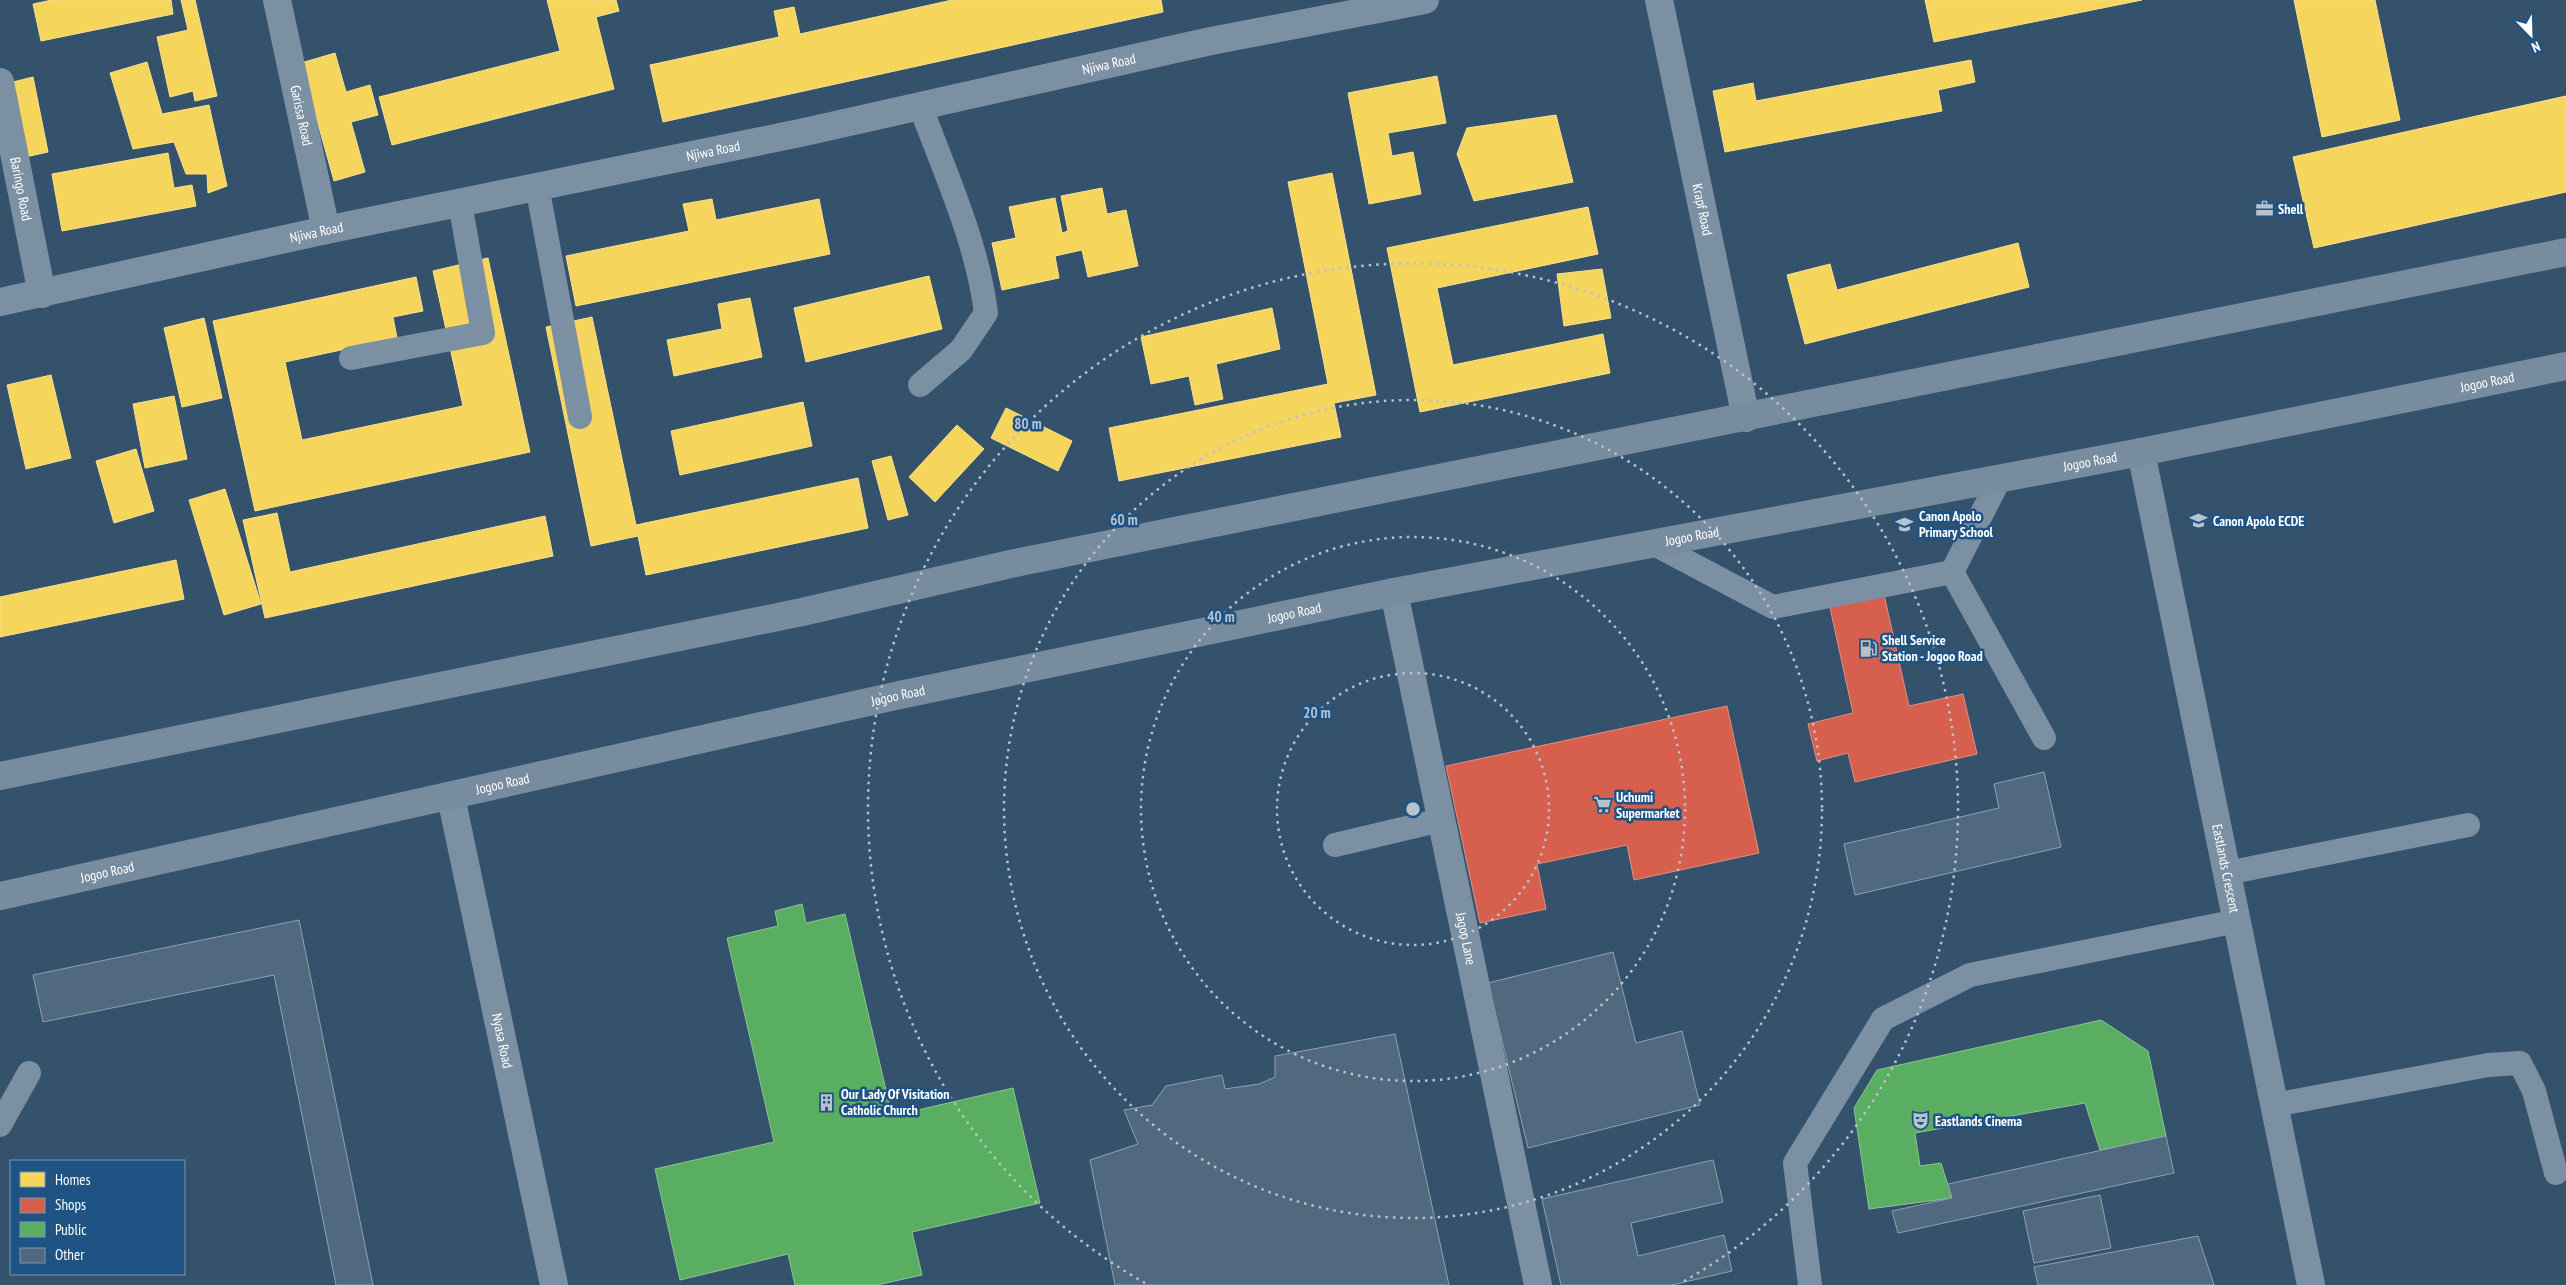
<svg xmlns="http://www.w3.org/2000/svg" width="2566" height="1285" viewBox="0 0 2566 1285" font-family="'PT Sans Narrow',sans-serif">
<rect width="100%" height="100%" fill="#35526d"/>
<path fill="#f6d55c" stroke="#f9e28d" d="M52,0h119l2,14 -132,27 -8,-37z
M181,0h14l22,96 -22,5 -2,-10 -23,6 -13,-60 31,-7z
M547,0h69l3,11 -23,6 18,72 -222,56 -13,-48 181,-46z
M952,0h209l2,12 -500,110 -13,-57 129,-28 -5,-26 20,-4 6,27z
M1925,0h217l-208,42z
M2294,0h81l25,120 -78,17z
M335,53l11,39 24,-7 8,30 -27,7 14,50 -31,9 -33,-118z
M1971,60l4,22 -37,8 4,21 -217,41 -12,-61 40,-8 3,18z
M147,62l15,52 47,-9 18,81 -19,7 -1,-19h-21l-12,-32 -41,7 -23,-76z
M1437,76l9,47 -58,10 4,23 21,-4 8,42 -52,10 -21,-111z
M33,77l15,75 -27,6 -16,-74z
M2566,96v96l-252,56 -21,-91z
M1556,115l17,67 -99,19 -17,-47 10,-26z
M168,153l6,35 18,-3 4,21 -134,25 -10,-57z
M1332,173l44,222 -42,8 7,34 -222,44 -10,-53 219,-44 -40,-202z
M1102,188l5,26 19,-4 12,56 -50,11 -6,-27 -27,6 4,22 -57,12 -10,-47 24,-5 -7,-31 46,-9 7,35 6,-2 -7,-35z
M712,199l4,21 103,-21 11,55 -254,52 -10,-50 123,-25 -6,-27z
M1588,207l10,47 -161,34 16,77 150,-31 7,39 -190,39 -33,-164z
M2018,243l11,44 -224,57 -18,-69 43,-11 7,26z
M488,258l42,194 -275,59 -42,-190 203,-44 7,34 -30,6 4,21 -112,24 17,78 161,-34 -30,-135z
M1602,269l9,49 -47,8 -7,-52z
M929,276l13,53 -136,33 -12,-54z
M750,298l12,59 -88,19 -7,-36 55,-11 -4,-25z
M1272,308l8,41 -64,15 7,35 -28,6 -6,-29 -38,8 -10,-47z
M592,317l44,208 222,-47 10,50 -222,47 -8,-39 -47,10 -45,-219z
M204,318l18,80 -40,9 -18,-79z
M51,375l20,83 -45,11 -19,-84z
M174,396l13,63 -42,9 -12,-64z
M803,402l9,44 -132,29 -9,-44z
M1006,408l66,33 -14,30 -67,-33z
M957,425l27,24 -49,53 -26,-25z
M136,449l18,62 -40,12 -18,-62z
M891,456l17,59 -20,5 -16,-59z
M225,489l36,115 -37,11 -35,-115z
M277,513l13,59 255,-56 8,40 -288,62 -22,-98z
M176,560l8,39 -184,38v-40z"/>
<path fill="#d6604d" stroke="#e29082" d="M1883,590l26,116 54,-12 14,60 -122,28 -7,-29 -31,8 -9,-37 45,-11 -24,-110z
M1727,706l32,147 -125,27 -7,-35 -90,19 9,45 -66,14 -34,-157z"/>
<path fill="#5aae61" stroke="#8cc690" d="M802,904l4,19 39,-9 47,202 121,-28 27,115 -128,29 10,43 -45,10h-82l-7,-31 -108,26 -25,-111 119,-27 -47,-204 51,-12 -3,-15z
M2101,1020l47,31 18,85 -66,14 -15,-47 -170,30 5,33 21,-3 11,35 -83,11 -15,-101 23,-38z"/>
<path fill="#51697e" stroke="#8fa1b1" d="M2044,772l17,75 -206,48 -11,-51 155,-36 -5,-24z
M299,920l74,365h-37l-62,-310 -231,47 -10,-47z
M1613,952l23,91 46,-12 18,74 -172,43 -40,-165z
M1395,1034l54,251h-334l-25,-125 48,-16 -14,-34 28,-5 14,-19 56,-11 3,14 34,-5 16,-7v-21z
M2166,1136l8,37 -276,60 -6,-22 60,-13 -4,-14z
M1713,1160l10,42 -92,21 7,33 86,-21 8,36 -60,14h-111l-19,-86z
M2100,1195l11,53 -77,15 -11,-52z
M2198,1236l16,49h-176l-4,-18z"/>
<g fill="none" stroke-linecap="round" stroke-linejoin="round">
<path stroke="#7c90a3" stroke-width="24" d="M920,105c25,68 57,136 66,208l-25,37 -41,35
M537,186l43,231
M351,358l132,-25 -23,-130
M1652,543l121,64 179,-35 48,-94
M1952,572l92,166
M1335,845l106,-25
M2227,873l241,-48
M2274,1105l214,-40 32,-2 14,28 22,82
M0,1125l29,-52
M1810,1285l-15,-122 88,-144 87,-44 267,-54"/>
<g stroke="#7c90a3" stroke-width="28">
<path id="s1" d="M277,0l49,230"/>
<path id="s2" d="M1659,0l87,418"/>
<path id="s3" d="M0,82l42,212"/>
<path id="s4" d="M0,302l326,-72 474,-97 411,-92 214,-41"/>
<path id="s5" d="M2141,452l170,833"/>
<path id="s6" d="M1394,592l144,693"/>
</g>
<path stroke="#7c90a3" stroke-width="28" id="s7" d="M451,797l103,488"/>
<g stroke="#778c9f" stroke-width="28">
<path d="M0,776l802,-164 213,-49 1551,-311"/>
<path id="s8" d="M0,896l895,-200 499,-104 747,-140 425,-86"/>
</g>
</g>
<g fill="none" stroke="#b8c2cc" stroke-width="2.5" stroke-dasharray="2.5 5">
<circle cx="1413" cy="809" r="136"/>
<circle cx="1413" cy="809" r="272"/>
<circle cx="1413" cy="809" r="409"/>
<path d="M1145 1283A545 545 0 1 1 1681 1283"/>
</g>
<defs>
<symbol id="office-bare" viewBox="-9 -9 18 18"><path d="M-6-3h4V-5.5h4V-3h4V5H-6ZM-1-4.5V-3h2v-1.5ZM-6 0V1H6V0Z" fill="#b8c2cc" stroke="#1e5384" stroke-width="2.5" paint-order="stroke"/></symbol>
<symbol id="school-bare" viewBox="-9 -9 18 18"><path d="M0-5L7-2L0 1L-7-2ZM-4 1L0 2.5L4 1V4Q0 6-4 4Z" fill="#b8c2cc" stroke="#1e5384" stroke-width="2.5" paint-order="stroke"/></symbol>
<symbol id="fuel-bare" viewBox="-9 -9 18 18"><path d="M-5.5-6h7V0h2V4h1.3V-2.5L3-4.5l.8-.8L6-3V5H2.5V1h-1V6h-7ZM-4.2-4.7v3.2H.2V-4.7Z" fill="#b8c2cc" stroke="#1e5384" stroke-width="2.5" paint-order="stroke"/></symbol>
<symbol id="supermarket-bare" viewBox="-9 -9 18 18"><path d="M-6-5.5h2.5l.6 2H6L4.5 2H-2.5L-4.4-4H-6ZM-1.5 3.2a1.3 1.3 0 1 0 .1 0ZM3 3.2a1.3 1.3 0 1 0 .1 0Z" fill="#b8c2cc" stroke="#1e5384" stroke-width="2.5" paint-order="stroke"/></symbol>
<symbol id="building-bare" viewBox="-9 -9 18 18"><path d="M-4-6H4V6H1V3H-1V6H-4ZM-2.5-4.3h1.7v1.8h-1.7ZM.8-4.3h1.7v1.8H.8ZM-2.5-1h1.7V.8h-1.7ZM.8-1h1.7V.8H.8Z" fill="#b8c2cc" stroke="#1e5384" stroke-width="2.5" paint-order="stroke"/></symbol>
<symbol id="theatre-bare" viewBox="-9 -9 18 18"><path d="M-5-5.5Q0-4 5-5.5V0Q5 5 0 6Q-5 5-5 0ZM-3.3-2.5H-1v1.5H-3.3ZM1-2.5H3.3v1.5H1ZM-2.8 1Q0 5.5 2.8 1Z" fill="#b8c2cc" stroke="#1e5384" stroke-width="2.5" paint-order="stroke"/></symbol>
</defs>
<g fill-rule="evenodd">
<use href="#office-bare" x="2252" y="196" width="25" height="25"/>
<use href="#school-bare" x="2186" y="508" width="25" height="25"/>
<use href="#school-bare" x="1892" y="512" width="25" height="25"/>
<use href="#fuel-bare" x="1856" y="636" width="25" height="25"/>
<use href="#supermarket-bare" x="1590" y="792" width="25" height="25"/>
<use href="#building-bare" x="814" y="1090" width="25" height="25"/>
<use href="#theatre-bare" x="1908" y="1108" width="25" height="25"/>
</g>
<g text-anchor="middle" stroke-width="5" stroke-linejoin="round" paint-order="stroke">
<g font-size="14" fill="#fff" stroke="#1e5384">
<text dy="5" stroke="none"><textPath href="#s4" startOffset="1134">Njiwa Road</textPath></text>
<text dy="5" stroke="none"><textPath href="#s1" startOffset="118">Garissa Road</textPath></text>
<text dy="5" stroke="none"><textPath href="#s4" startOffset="729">Njiwa Road</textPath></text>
<text dy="5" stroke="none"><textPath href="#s3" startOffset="109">Baringo Road</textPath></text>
<text dy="5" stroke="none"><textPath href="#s2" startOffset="214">Krapf Road</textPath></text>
<text dy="5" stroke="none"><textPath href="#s4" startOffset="324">Njiwa Road</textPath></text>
<text dy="5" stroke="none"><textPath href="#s8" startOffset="2540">Jogoo Road</textPath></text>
<text dy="5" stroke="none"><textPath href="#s8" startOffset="2135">Jogoo Road</textPath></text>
<text dy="5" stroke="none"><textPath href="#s8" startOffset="1730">Jogoo Road</textPath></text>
<text dy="5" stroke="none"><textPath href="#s8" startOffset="1325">Jogoo Road</textPath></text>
<text dy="5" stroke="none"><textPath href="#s8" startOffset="920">Jogoo Road</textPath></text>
<text dy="5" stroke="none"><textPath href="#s8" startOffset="515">Jogoo Road</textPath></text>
<text dy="5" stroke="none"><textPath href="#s5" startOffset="425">Eastlands Crescent</textPath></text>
<text dy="5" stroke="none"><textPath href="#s8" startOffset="110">Jogoo Road</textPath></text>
<text dy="5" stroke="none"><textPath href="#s6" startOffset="354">Jagoo Lane</textPath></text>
<text dy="5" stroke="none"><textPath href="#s7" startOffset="249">Nyasa Road</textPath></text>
</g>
<g font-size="14" font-weight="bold" fill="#fff" stroke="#1e5384" text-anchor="start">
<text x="2278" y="214">Shell</text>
<text x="1919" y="521">Canon Apolo<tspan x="1919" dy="16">Primary School</tspan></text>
<text x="2213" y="526">Canon Apolo ECDE</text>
<text x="1882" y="645">Shell Service<tspan x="1882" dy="16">Station - Jogoo Road</tspan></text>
<text x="1616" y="802">Uchumi<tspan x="1616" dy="16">Supermarket</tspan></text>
<text x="841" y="1099">Our Lady Of Visitation<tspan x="841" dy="16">Catholic Church</tspan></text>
<text x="1935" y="1126">Eastlands Cinema</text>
</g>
</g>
<circle cx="1413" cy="809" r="8" fill="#b8c2cc" stroke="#1e5384" stroke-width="2.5"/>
<g font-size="15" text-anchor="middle" font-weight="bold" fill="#b8c2cc" stroke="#1e5384" stroke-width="5" stroke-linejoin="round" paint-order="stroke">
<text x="1028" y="429">80 m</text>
<text x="1124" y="525">60 m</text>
<text x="1221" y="622">40 m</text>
<text x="1317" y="718">20 m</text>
</g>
<rect x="10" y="1160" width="175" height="115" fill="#1e5384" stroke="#7898b5"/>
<rect x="20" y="1172" width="25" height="15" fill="#f6d55c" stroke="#7898b5"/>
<text x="55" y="1185" font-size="15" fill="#ffffff">Homes</text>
<rect x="20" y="1198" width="25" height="15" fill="#d6604d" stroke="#7898b5"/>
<text x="55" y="1210" font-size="15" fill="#ffffff">Shops</text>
<rect x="20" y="1222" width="25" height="15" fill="#5aae61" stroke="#7898b5"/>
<text x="55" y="1235" font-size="15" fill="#ffffff">Public</text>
<rect x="20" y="1248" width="25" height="15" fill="#51697e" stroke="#7898b5"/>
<text x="55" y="1260" font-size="15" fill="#ffffff">Other</text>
<g transform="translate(2531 35) rotate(157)" stroke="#1e5384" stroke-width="4" paint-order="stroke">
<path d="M0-4L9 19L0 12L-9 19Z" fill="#ffffff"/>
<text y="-8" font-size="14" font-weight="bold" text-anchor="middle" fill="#ffffff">N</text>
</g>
</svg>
